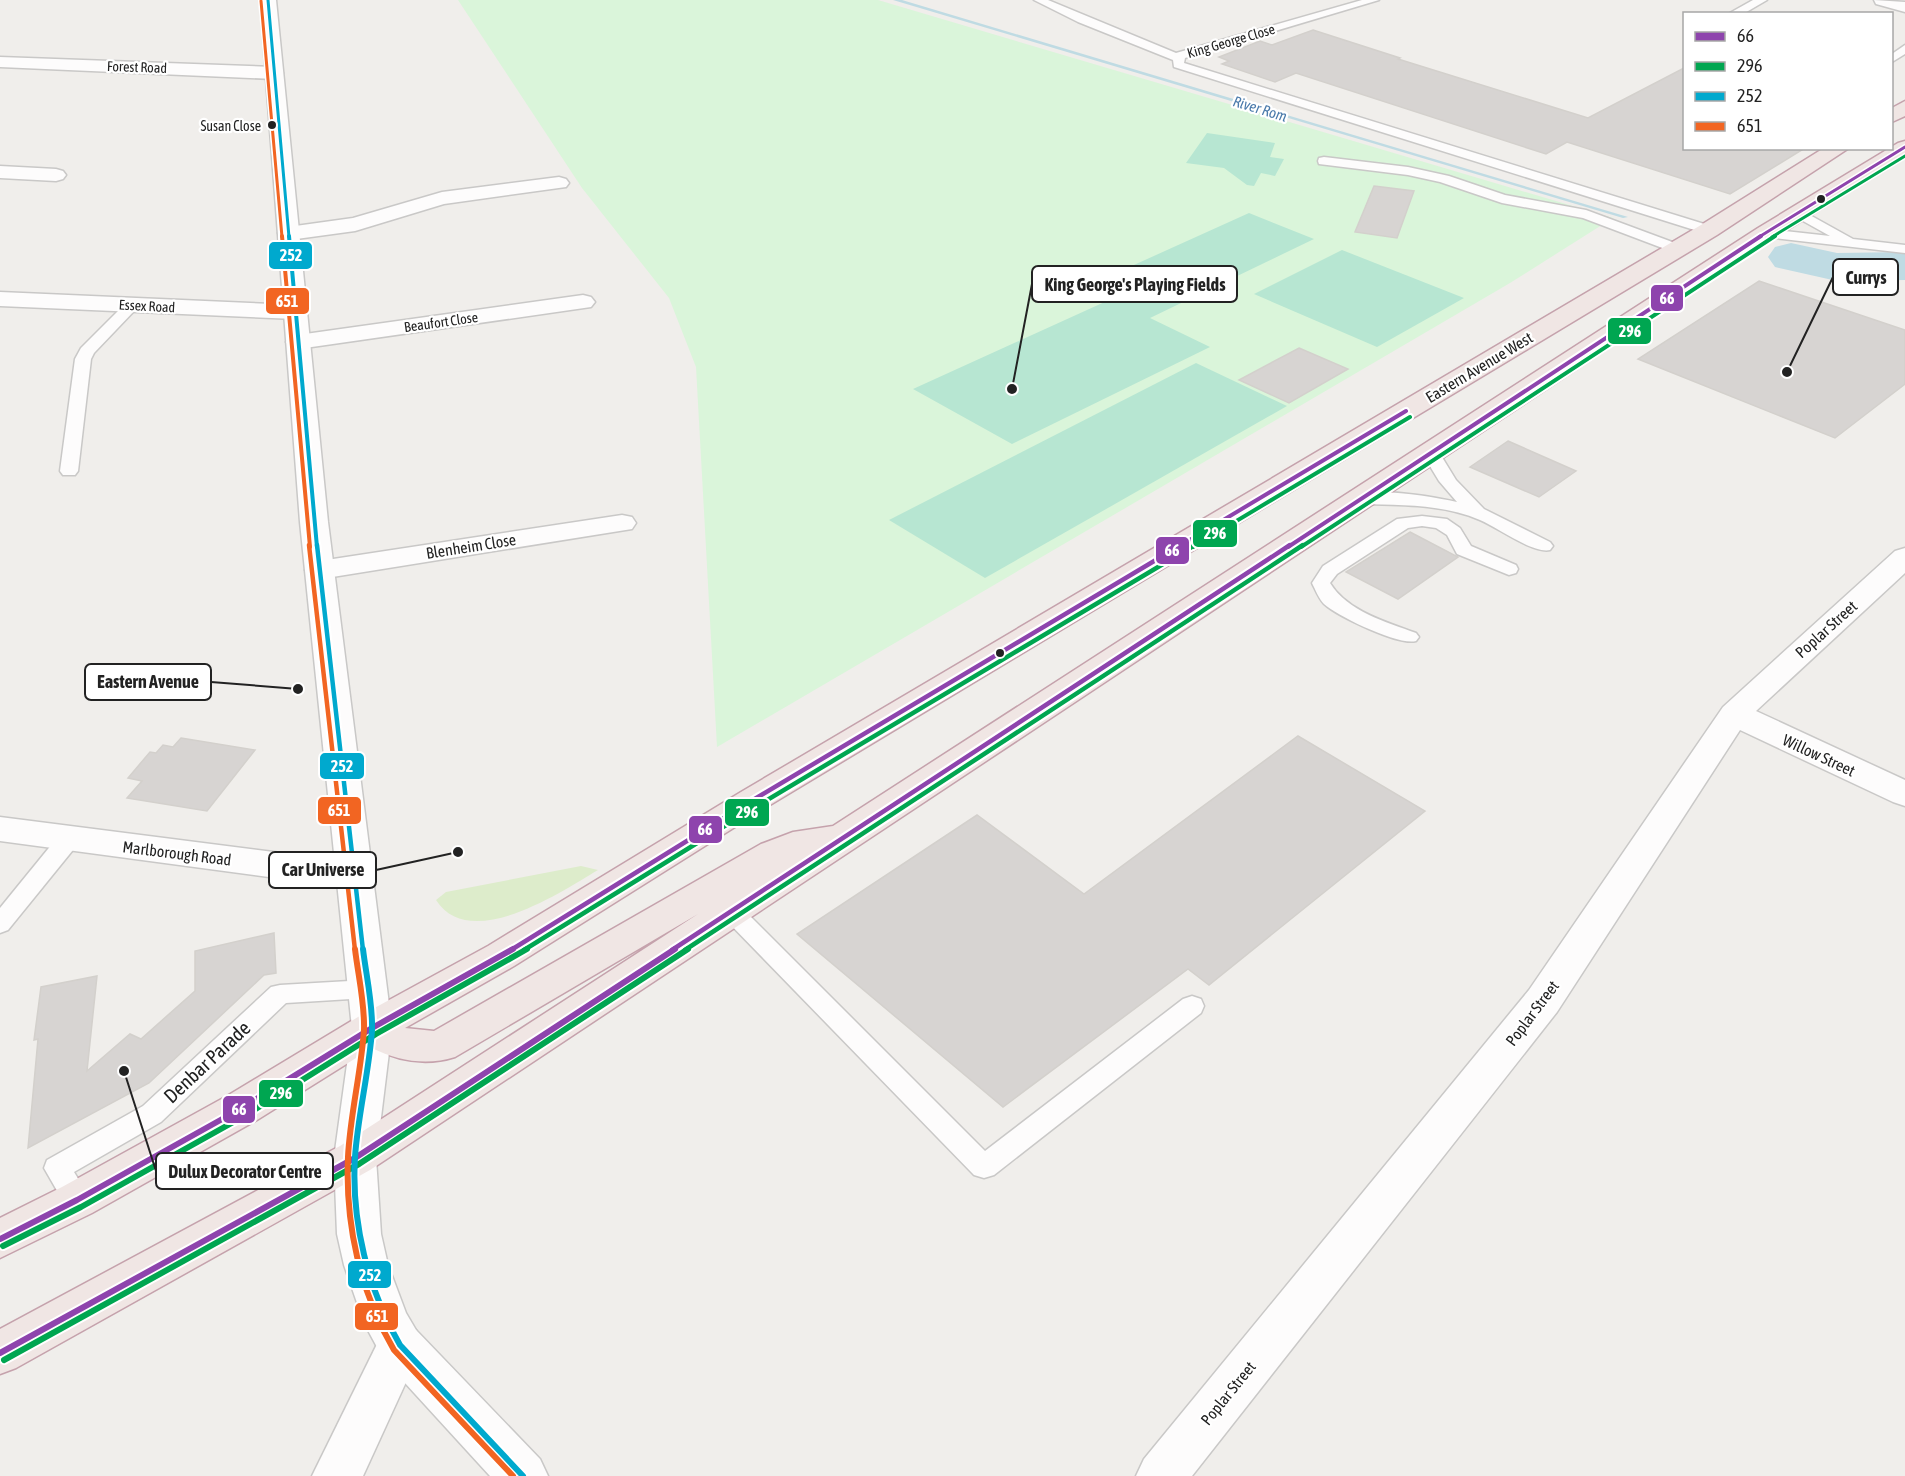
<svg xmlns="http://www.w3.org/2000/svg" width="1905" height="1476" viewBox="0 0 1905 1476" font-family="'Asap Condensed',sans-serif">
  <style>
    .grass { fill: #ddeccb }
    .park { fill: #daf5da }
    .pitch { fill: #b7e6d2 }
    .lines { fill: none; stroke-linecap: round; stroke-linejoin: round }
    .stream { fill: #bfdbe3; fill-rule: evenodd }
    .river { fill: #bfdbe3; fill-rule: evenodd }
    .building { fill: #d7d4d2; stroke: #d3d0cc; stroke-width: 1.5 }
    .service-casing { stroke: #c9c8c7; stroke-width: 3 }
    .minor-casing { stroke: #c9c8c7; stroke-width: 3 }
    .tertiary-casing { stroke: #c9c8c7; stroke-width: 3 }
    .trunk-casing { stroke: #c5a2ac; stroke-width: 3 }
    .service { fill: #fdfcfc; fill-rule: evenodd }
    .minor { fill: #fdfcfc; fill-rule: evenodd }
    .tertiary { fill: #fdfcfc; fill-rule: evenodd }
    .trunk { fill: #f0e6e4; fill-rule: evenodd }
    .bus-1-far3-casing { stroke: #fff; stroke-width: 6 }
    .bus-1-far2-casing { stroke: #fff; stroke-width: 8 }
    .bus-1-far1-casing { stroke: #fff; stroke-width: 9 }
    .bus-1-casing { stroke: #fff; stroke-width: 10 }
    .bus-2-far3-casing { stroke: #fff; stroke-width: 6 }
    .bus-2-far2-casing { stroke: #fff; stroke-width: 8 }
    .bus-2-far1-casing { stroke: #fff; stroke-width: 9 }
    .bus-2-casing { stroke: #fff; stroke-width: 10 }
    .bus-3-far3-casing { stroke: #fff; stroke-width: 6 }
    .bus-3-far2-casing { stroke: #fff; stroke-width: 8 }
    .bus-3-far1-casing { stroke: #fff; stroke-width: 9 }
    .bus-3-casing { stroke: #fff; stroke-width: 10 }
    .bus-4-far3-casing { stroke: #fff; stroke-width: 6 }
    .bus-4-far2-casing { stroke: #fff; stroke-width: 8 }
    .bus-4-far1-casing { stroke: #fff; stroke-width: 9 }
    .bus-4-casing { stroke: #fff; stroke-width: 10 }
    .bus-1-far3 { stroke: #8e44ad; stroke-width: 3 }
    .bus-1-far2 { stroke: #8e44ad; stroke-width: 4 }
    .bus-1-far1 { stroke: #8e44ad; stroke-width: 4.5 }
    .bus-1 { stroke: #8e44ad; stroke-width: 6 }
    .bus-2-far3 { stroke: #00a651; stroke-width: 3 }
    .bus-2-far2 { stroke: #00a651; stroke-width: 4 }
    .bus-2-far1 { stroke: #00a651; stroke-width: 4.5 }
    .bus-2 { stroke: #00a651; stroke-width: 6 }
    .bus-3-far3 { stroke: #00a9ce; stroke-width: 3 }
    .bus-3-far2 { stroke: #00a9ce; stroke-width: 4 }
    .bus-3-far1 { stroke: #00a9ce; stroke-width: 4.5 }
    .bus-3 { stroke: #00a9ce; stroke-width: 6 }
    .bus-4-far3 { stroke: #f26522; stroke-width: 3 }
    .bus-4-far2 { stroke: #f26522; stroke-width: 4 }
    .bus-4-far1 { stroke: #f26522; stroke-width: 4.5 }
    .bus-4 { stroke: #f26522; stroke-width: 6 }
    .bus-dot { fill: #222; stroke: #fff; stroke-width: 2 }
    .labels { text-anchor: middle; stroke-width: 4.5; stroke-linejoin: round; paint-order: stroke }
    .far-street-label { font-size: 14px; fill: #222; stroke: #fff }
    .bus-label { font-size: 14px; fill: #222; stroke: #fff; text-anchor: end }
    .far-water-label { font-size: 15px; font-style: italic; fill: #4a7aab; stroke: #fff }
    .street-label { font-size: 16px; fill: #222; stroke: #fff }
    .near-street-label { font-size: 20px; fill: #222; stroke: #fff }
    .leader { fill: none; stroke: #222; stroke-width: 2 }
    .callout-dot { fill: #222; stroke: #fff; stroke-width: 2 }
    .callout { fill: #fff; stroke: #222; stroke-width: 2 }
    .callout-label { font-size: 18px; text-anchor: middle; font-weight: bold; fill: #222 }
    .line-badge { stroke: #fff; stroke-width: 2 }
    .badge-label { font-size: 16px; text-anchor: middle; font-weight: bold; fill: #fff }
  </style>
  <rect width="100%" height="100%" fill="#f0eeeb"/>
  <path class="grass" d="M581 866 598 870C561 892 470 953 436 900L446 892Z"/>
  <polygon class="park" points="458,0 878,0 1613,218 1510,283 717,747 696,367 669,298 582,188"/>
  <g class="pitch">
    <polygon points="1207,133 1275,143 1270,157 1284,159 1275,176 1261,173 1254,186 1247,185 1224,168 1186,163"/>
    <polygon points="1249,213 1314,239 1150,318 1210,347 1012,444 913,389 1109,300 1083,288"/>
    <polygon points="1342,250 1464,298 1377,347 1254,294"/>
    <polygon points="1196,363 1287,406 985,578 889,520"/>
  </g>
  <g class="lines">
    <polygon class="stream" points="893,0 902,0 1628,217 1623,218"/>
    <polygon class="river" points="1791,243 1837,253 1905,252 1905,280 1837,281 1775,267 1768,257 1775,247"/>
  </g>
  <g class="building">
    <polygon points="1313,30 1400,58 1398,59 1588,118 1684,68 1684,148 1805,148 1730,194 1567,142 1546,154 1296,73 1275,82 1222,64 1229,61 1219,57 1260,41 1272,45"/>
    <polygon points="1374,186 1414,191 1397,238 1355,232"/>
    <polygon points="1759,281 1905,330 1905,384 1835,438 1638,359"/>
    <polygon points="1299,348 1348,369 1289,403 1239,380"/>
    <polygon points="1508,441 1576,471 1539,497 1470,467"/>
    <polygon points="1410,532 1458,557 1398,599 1346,572"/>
    <polygon points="1298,736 1425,811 1209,985 1188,969 1003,1107 797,934 977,815 1084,894"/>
    <polygon points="181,738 255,750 207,811 127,798 142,781 128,778 150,752 156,753 163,745 173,747"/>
    <polygon points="274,933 276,973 264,975 149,1083 28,1148 38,1039 34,1040 41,987 97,976 87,1071 130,1034 141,1039 195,991 195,951"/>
  </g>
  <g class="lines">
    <defs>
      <g id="service">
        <polygon points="1034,0 1048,0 1176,53 1362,0 1379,0 1185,58 1184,63 1714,227 1716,230 1714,233 1704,233 1174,67 1173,60 1078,22"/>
        <polygon points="1753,0 1767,0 1743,14 1728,14"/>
        <polygon points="1905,45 1905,54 1892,62 1892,54"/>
        <polygon points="1324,157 1408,167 1449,176 1505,195 1586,210 1683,246 1685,249 1683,252 1673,252 1583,218 1502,203 1440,182 1408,175 1319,164 1318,161 1319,158"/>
        <polygon points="1799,209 1853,239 1905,245 1905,253 1766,237 1759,233 1766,229 1830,236 1794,216 1792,213"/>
        <polygon points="132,301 137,302 139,305 137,308 94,353 91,359 78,471 75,475 63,475 60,471 75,359 81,348 127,302"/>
        <path d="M1431 448 1437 449 1456 480 1484 509 1550 542 1553 546 1550 550C1533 554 1497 527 1480 520 1443 504 1400 505 1361 504L1355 503 1352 499 1355 495C1382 488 1429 496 1457 502L1439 481 1422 453 1425 449Z"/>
        <path d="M1422 516 1447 519 1460 528 1471 546 1516 565 1518 569 1516 573 1509 575 1457 554 1447 535 1436 528 1422 526 1408 528 1337 574 1330 583C1347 611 1386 622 1416 633L1419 637 1416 641C1399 646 1337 616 1324 604 1319 599 1315 589 1312 583L1323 566 1397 519Z"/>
        <polygon points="69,831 77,833 80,839 77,845 8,930 0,933 0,908 61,833"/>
        <polygon points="732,903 740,906 985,1151 1183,999 1192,996 1201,999 1204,1006 1201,1013 994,1175 984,1178 974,1175 724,918 720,912 724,906"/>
        <polygon points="367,980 376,982 379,989 376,996 367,998 286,1003 161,1122 74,1172 91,1200 87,1208 77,1212 67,1208 44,1168 47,1160 143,1106 271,987 280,985"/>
      </g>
      <g id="minor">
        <polygon points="1874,0 1905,2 1905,12 1876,4"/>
        <polygon points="0,57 274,67 281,69 283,73 281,77 274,79 0,67"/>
        <polygon points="0,166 56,169 63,171 66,175 63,179 56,181 0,178"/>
        <polygon points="559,177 566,179 569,183 566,187 444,204 355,231 289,240 281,238 278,233 281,228 353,218 442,192"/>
        <polygon points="0,292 295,305 303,307 307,312 303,317 295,319 0,306"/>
        <polygon points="583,295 591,297 595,302 591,307 298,349 289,347 286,342 289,337 298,335"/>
        <polygon points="622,515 632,517 636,523 632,529 320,579 310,576 305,570 310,564 320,561"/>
        <polygon points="1905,548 1905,573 1756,711 1905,780 1905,806 1893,802 1740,730 1557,1012 1192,1476 1136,1476 1144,1459 1529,990 1723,707 1895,551"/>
        <polygon points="0,817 313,857 353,849 366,853 371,862 366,871 313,883 0,841"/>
        <polygon points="400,1324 416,1330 423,1345 363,1476 312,1476 384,1330"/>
      </g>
      <polygon id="tertiary" points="260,0 276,0 328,522 392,1028 376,1158 381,1234 388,1265 406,1313 416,1330 540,1459 548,1476 490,1476 384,1360 364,1323 344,1265 337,1234 334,1158 352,1028 300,522"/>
      <g id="trunk">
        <polygon points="1905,101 1905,116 1892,122 1892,108"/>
        <path d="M1905 141V156L1774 238 370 1170 16 1368 0 1374V1329L340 1146 698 914 455 1057C427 1066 398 1061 372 1048L257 1120 92 1213 0 1258V1218L62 1187 227 1096 358 1017 488 946 741 792 1701 225 1824 148H1849L1717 235 765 808 514 966 405 1028 434 1031 761 844 793 832 833 826 1758 228 1898 143Z"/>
      </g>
    </defs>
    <use href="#service" class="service-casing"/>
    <use href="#minor" class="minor-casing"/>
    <use href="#tertiary" class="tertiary-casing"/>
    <use href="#trunk" class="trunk-casing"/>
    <use href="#service" class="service"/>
    <use href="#minor" class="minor"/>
    <use href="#tertiary" class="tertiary"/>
    <use href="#trunk" class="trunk"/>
    <defs>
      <polyline id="bus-1-far3" points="1759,237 1905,147"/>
      <g id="bus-1-far2">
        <polyline points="1178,547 1406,411"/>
        <polyline points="1288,547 1761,236"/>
      </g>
      <g id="bus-1-far1">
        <polyline points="511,950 753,800 1181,545"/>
        <polyline points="672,950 1290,545"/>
      </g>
      <g id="bus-1">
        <polyline points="0,1239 77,1200 242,1108 372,1028 513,949"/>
        <polyline points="0,1353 355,1158 675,949"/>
      </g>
      <polyline id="bus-2-far3" points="1772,237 1905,156"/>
      <g id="bus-2-far2">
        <polyline points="1193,547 1410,417"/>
        <polyline points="1301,547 1775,236"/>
      </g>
      <g id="bus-2-far1">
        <polyline points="524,950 757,806 1195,545"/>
        <polyline points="685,950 1303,545"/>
      </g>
      <g id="bus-2">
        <polyline points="3,1246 81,1207 246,1115 376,1034 527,949"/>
        <polyline points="4,1360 359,1164 688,949"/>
      </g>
      <polyline id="bus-3-far3" points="268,0 289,237"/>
      <polyline id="bus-3-far2" points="289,236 317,547"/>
      <polyline id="bus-3-far1" points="317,545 363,950"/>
      <path id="bus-3" d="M363 949C366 975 373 1004 372 1030 369 1073 358 1114 355 1157 351 1221 368 1290 400 1345L523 1476"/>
      <polyline id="bus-4-far3" points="261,1 282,237"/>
      <polyline id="bus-4-far2" points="282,236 310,547"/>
      <polyline id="bus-4-far1" points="309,545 355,950"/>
      <path id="bus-4" d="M355 949C358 975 365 1004 364 1030 361 1073 350 1115 348 1157 345 1224 360 1292 394 1350L513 1476"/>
    </defs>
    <use href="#bus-1-far3" class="bus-1-far3-casing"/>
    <use href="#bus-1-far2" class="bus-1-far2-casing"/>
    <use href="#bus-1-far1" class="bus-1-far1-casing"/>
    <use href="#bus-1" class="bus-1-casing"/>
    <use href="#bus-2-far3" class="bus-2-far3-casing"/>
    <use href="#bus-2-far2" class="bus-2-far2-casing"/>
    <use href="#bus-2-far1" class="bus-2-far1-casing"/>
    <use href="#bus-2" class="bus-2-casing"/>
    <use href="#bus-3-far3" class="bus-3-far3-casing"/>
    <use href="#bus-3-far2" class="bus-3-far2-casing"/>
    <use href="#bus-3-far1" class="bus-3-far1-casing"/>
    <use href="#bus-3" class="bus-3-casing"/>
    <use href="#bus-4-far3" class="bus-4-far3-casing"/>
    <use href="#bus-4-far2" class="bus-4-far2-casing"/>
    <use href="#bus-4-far1" class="bus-4-far1-casing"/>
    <use href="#bus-4" class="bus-4-casing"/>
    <use href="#bus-1-far3" class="bus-1-far3"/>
    <use href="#bus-1-far2" class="bus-1-far2"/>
    <use href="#bus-1-far1" class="bus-1-far1"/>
    <use href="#bus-1" class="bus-1"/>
    <use href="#bus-2-far3" class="bus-2-far3"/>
    <use href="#bus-2-far2" class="bus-2-far2"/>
    <use href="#bus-2-far1" class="bus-2-far1"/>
    <use href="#bus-2" class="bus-2"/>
    <use href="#bus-3-far3" class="bus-3-far3"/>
    <use href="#bus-3-far2" class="bus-3-far2"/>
    <use href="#bus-3-far1" class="bus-3-far1"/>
    <use href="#bus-3" class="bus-3"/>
    <use href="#bus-4-far3" class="bus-4-far3"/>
    <use href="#bus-4-far2" class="bus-4-far2"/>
    <use href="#bus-4-far1" class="bus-4-far1"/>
    <use href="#bus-4" class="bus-4"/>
  </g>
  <g class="bus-dot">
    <circle cx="272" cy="125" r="5"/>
    <circle cx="1821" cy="199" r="5"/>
    <circle cx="1000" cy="653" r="5"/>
  </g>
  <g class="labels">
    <g class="far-street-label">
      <text transform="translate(1231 41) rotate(-16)" y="5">King George Close</text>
      <text transform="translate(137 67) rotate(2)" y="5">Forest Road</text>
      <text transform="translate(147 306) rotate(3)" y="5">Essex Road</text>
      <text transform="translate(441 322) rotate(-8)" y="5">Beaufort Close</text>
    </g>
    <g class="bus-label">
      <text x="261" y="131">Susan Close</text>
    </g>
    <g class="far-water-label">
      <text transform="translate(1260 109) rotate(17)" y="5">River Rom</text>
    </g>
    <g class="street-label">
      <text transform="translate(1479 367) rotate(-31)" y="6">Eastern Avenue West</text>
      <text transform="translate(471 546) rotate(-9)" y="6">Blenheim Close</text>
      <text transform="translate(1826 629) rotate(-42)" y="6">Poplar Street</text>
      <text transform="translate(1819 755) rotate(25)" y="6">Willow Street</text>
      <text transform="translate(177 853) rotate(7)" y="6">Marlborough Road</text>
      <text transform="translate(1532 1013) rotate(-53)" y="6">Poplar Street</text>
      <text transform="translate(1228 1393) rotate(-51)" y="6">Poplar Street</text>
    </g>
    <g class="near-street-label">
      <text transform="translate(207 1062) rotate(-43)" y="7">Denbar Parade</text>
    </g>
  </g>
  <path class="leader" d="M1787 372L1833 277M1012 389L1032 284M298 689L211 682M458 852L376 870M124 1071L156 1171"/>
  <g class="callout-dot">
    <circle cx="1787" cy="372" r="6"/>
    <circle cx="1012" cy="389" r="6"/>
    <circle cx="298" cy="689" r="6"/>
    <circle cx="458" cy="852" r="6"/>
    <circle cx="124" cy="1071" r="6"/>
  </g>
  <g class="callout">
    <rect x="1833" y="259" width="65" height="36" rx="6"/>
    <rect x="1032" y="266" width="205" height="36" rx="6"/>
    <rect x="85" y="664" width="126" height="36" rx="6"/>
    <rect x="269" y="852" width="107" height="36" rx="6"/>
    <rect x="156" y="1153" width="177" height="36" rx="6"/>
  </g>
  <g class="callout-label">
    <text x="1866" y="284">Currys</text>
    <text x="1135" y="291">King George's Playing Fields</text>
    <text x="148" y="688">Eastern Avenue</text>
    <text x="323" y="876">Car Universe</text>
    <text x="245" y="1178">Dulux Decorator Centre</text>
  </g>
  <g class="line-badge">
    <rect x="268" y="241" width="45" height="29" rx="6" fill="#00a9ce"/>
    <rect x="1650" y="284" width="34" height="28" rx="6" fill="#8e44ad"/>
    <rect x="265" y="287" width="45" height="28" rx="6" fill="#f26522"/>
    <rect x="1607" y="317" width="45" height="28" rx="6" fill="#00a651"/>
    <rect x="1192" y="519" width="46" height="29" rx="6" fill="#00a651"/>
    <rect x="1155" y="536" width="35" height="29" rx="6" fill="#8e44ad"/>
    <rect x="319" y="752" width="46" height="28" rx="6" fill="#00a9ce"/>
    <rect x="317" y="796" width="45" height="29" rx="6" fill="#f26522"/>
    <rect x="724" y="798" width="46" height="29" rx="6" fill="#00a651"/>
    <rect x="688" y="815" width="35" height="29" rx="6" fill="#8e44ad"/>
    <rect x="258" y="1079" width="46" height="29" rx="6" fill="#00a651"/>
    <rect x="222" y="1095" width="34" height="29" rx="6" fill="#8e44ad"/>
    <rect x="347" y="1260" width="45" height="29" rx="6" fill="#00a9ce"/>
    <rect x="354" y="1302" width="45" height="29" rx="6" fill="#f26522"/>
  </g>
  <g class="badge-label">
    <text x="291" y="261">252</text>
    <text x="1667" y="304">66</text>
    <text x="287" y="307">651</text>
    <text x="1630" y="337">296</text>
    <text x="1215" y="539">296</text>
    <text x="1172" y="556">66</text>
    <text x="342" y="772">252</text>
    <text x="339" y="816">651</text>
    <text x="747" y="818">296</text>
    <text x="705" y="835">66</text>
    <text x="281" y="1099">296</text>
    <text x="239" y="1115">66</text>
    <text x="370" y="1281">252</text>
    <text x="377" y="1322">651</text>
  </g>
  <rect x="1683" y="12" width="210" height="138" fill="#ffffff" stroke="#a7a7a7" stroke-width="1.5"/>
  <rect x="1695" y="32" width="30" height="9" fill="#8e44ad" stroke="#a7a7a7" stroke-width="1.5"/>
  <text x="1737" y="42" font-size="18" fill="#222222">66</text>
  <rect x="1695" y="62" width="30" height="9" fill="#00a651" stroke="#a7a7a7" stroke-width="1.5"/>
  <text x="1737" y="72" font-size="18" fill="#222222">296</text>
  <rect x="1695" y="92" width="30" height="9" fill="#00a9ce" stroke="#a7a7a7" stroke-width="1.5"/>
  <text x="1737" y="102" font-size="18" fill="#222222">252</text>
  <rect x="1695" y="122" width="30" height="9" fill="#f26522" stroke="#a7a7a7" stroke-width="1.5"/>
  <text x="1737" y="132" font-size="18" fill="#222222">651</text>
</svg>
